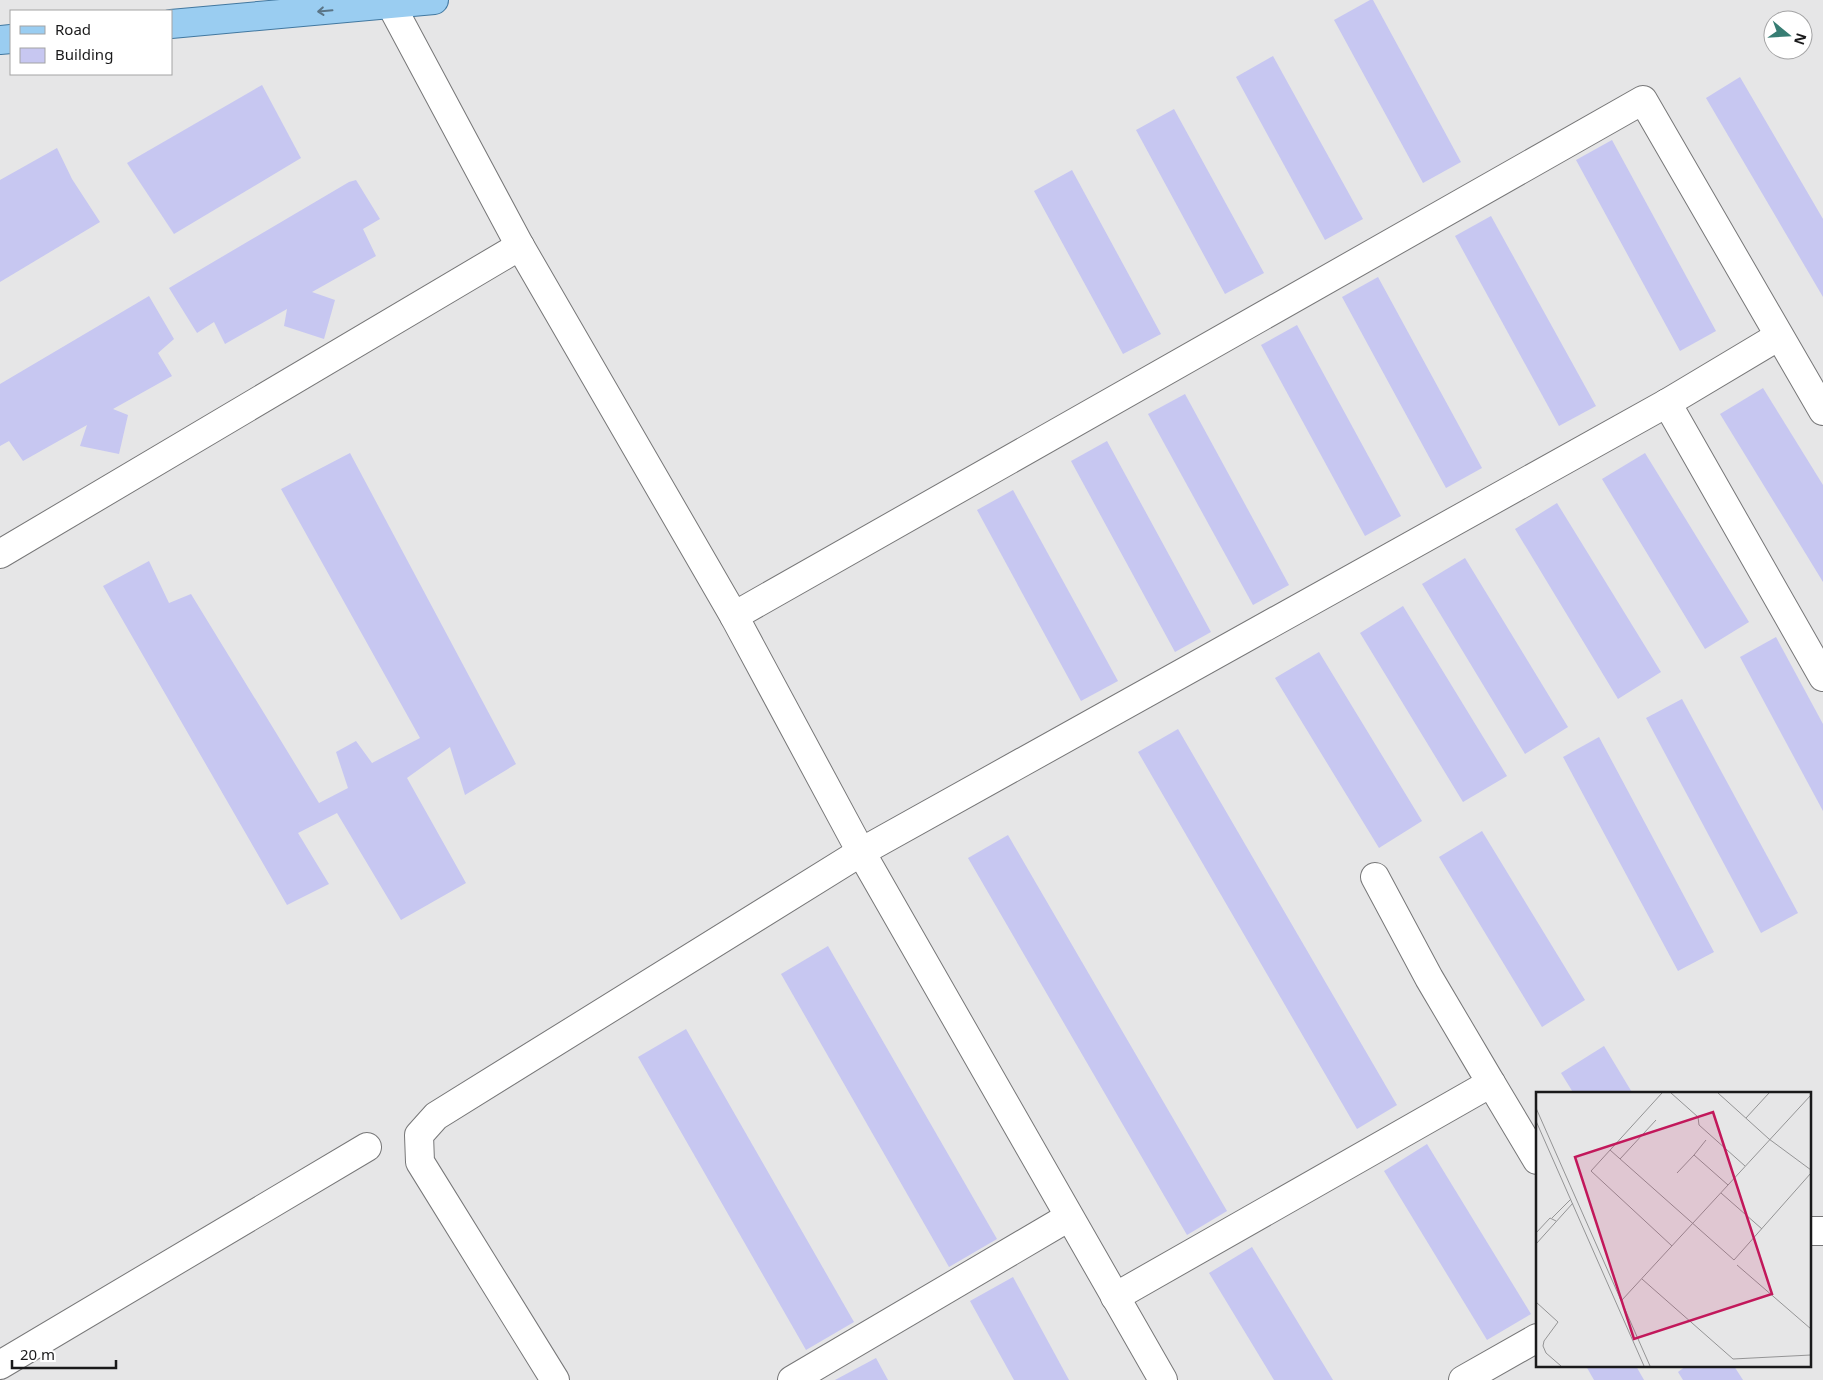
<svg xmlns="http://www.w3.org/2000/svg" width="1823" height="1380" viewBox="0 0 1823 1380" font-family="'Noto Sans',sans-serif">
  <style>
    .building { fill: #c7c7f1 }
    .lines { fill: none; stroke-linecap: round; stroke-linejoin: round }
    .minor-casing { stroke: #777778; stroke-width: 30 }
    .major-casing { stroke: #4278a0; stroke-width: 30 }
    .minor { stroke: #fff; stroke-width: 28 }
    .major { stroke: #9acdf1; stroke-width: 28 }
    .oneway { stroke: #5a7486 }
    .inset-road { fill: none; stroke: #949495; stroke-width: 1 }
    .view { fill: #c2185b; fill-opacity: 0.15; stroke: #c2185b; stroke-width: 2.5 }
    .inset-edge { fill: none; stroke: #1a1a1b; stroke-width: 2.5 }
  </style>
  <rect width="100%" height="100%" fill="#e6e6e7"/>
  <g class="building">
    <polygon points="1370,0 1373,0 1461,162 1423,183 1334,20"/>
    <polygon points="1273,56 1363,219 1325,240 1236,77"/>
    <polygon points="1740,77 1823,219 1823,297 1706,98"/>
    <polygon points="262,85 301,158 174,234 127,163"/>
    <polygon points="1174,109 1264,273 1225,294 1136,130"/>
    <polygon points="1612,140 1716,331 1680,351 1576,160"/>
    <polygon points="57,148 72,179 100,222 0,282 0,180"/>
    <polygon points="1072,170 1161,334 1123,354 1034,191"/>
    <polygon points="356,180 380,219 363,229 376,256 312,292 335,300 324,339 284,326 287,309 225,344 214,322 197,333 169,288 349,182"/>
    <polygon points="1491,216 1596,406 1559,426 1455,236"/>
    <polygon points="1378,277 1482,468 1446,488 1342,297"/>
    <polygon points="149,296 174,339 158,353 172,376 113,409 128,415 119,454 80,446 87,425 23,461 9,441 0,446 0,384"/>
    <polygon points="1297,325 1401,516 1365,536 1261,345"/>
    <polygon points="1763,388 1823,485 1823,582 1720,414"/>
    <polygon points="1185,394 1289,585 1253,605 1148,414"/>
    <polygon points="1107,441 1211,632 1175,652 1071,461"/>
    <polygon points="350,453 516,764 465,795 450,747 407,778 466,883 401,920 337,813 298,833 329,884 287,905 103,586 149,561 169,603 191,594 319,803 348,788 336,752 356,741 372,763 420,738 281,489"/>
    <polygon points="1645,453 1749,622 1705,649 1602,479"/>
    <polygon points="1013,490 1118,681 1081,701 977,510"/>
    <polygon points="1557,503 1661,672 1618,699 1515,529"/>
    <polygon points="1465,558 1568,727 1525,754 1422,584"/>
    <polygon points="1403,606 1507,776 1463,802 1360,633"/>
    <polygon points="1776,637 1823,724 1823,811 1740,657"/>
    <polygon points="1319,652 1422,821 1379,848 1275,678"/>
    <polygon points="1682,699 1798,913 1761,933 1646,718"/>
    <polygon points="1178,729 1397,1105 1357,1129 1138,752"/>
    <polygon points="1599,737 1714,952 1678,971 1563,757"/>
    <polygon points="1482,831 1585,1000 1542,1027 1439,857"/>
    <polygon points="1008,835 1227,1211 1187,1235 968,858"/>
    <polygon points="828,946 997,1239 949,1267 781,974"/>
    <polygon points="686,1029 854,1322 806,1350 638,1057"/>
    <polygon points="1604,1046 1633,1094 1574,1094 1561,1073"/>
    <polygon points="1427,1144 1531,1314 1487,1340 1384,1171"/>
    <polygon points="1252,1247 1333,1380 1274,1380 1209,1273"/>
    <polygon points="1013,1277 1069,1380 1014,1380 970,1301"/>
    <polygon points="876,1358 888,1380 835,1380"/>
    <polygon points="1586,1366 1636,1366 1644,1380 1594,1380"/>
    <polygon points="1686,1366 1734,1366 1743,1380 1683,1380 1678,1372"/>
  </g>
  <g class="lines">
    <defs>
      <g id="minor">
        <polyline points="391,5 520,246 734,616 861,852 1163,1380"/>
        <polyline points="1667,403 1823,677"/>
        <polyline points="0,554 520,246"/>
        <polyline points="734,616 1643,100 1823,411"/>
        <polyline points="1491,1083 1537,1160"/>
        <polyline points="1809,1231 1823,1231"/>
        <polyline points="1115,1297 1491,1083 1429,978 1375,877"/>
        <polyline points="0,1365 367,1147"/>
        <polyline points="555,1380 420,1162 419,1135 436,1116 861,852 1667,403 1779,336"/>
        <polyline points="792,1380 1069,1217"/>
        <polyline points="1463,1380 1537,1338"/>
      </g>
      <g id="major">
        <polyline points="171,24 434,0"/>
        <polyline points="0,40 11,39"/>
      </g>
    </defs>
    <use href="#minor" class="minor-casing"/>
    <use href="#major" class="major-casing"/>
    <use href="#minor" class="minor"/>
    <use href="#major" class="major"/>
  </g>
  <defs><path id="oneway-shaft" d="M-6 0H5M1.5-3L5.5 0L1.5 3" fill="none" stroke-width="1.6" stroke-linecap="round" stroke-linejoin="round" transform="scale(1.25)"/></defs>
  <use class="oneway" href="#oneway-shaft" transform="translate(325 11) rotate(175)"/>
  <g transform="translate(1536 1092)">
    <rect width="275" height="275" fill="#e6e6e7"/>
    <path class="inset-road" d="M126 1 55 79 136 154M135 1 162 25 163 33 209 74M182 1 233 47 275 78M0 16 114 274M210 26 233 1M0 29 108 274M74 58 198 168 275 81M158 63 170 48M84 67 120 28M141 81 158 63 192 93M185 101 226 137M16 126 35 107M0 141 14 126 20 129M0 152 37 111M201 173 275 237M106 187 197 267 275 263M86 208 275 3M0 210 22 230 8 249 7 254 10 261 25 274"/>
    <path class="view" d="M177 20 236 202 98 247 39 65Z"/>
    <rect width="275" height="275" class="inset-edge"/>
  </g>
  <rect x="10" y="10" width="162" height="65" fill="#ffffff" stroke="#a3a3a4"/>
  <rect x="20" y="26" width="25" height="8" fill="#9acdf1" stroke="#a3a3a4"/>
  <text x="55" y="35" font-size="15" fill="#1a1a1b">Road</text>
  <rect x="20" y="48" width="25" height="15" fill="#c7c7f1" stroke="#a3a3a4"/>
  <text x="55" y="60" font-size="15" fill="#1a1a1b">Building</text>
  <g transform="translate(1788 35) rotate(108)"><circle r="24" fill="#ffffff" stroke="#a3a3a4"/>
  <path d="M0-4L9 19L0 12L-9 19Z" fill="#377d73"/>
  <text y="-8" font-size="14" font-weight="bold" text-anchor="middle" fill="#1a1a1b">N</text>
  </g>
  <path d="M12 1360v8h104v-8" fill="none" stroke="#1a1a1b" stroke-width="2.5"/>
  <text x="20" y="1360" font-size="15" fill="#1a1a1b" stroke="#ffffff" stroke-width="4" paint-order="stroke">20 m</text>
</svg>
